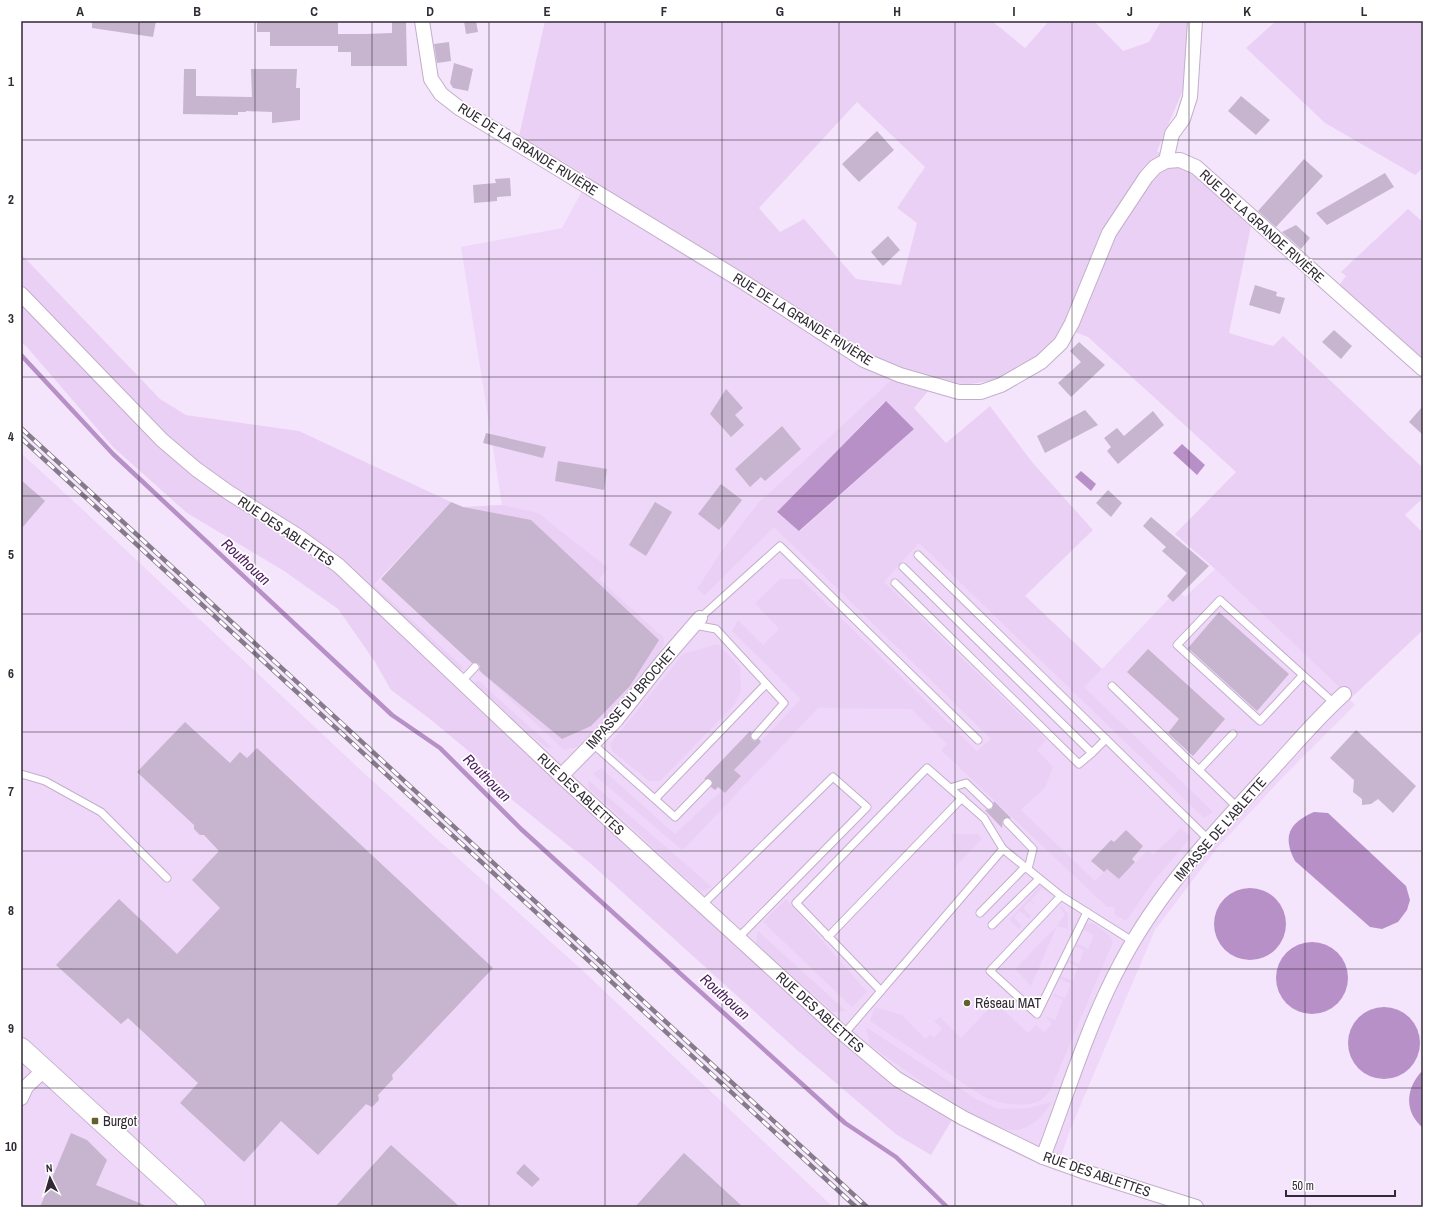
<svg xmlns="http://www.w3.org/2000/svg" width="1444" height="1228" viewBox="0 0 1444 1228" font-family="'Archivo Narrow',sans-serif">
  <style>
    .built { fill: #efd7f9 }
    .green { fill: #ebd0f6; fill-rule: evenodd }
    .water { fill: #b790c7 }
    .lines { fill: none; stroke-linecap: round; stroke-linejoin: round }
    .stream { stroke: #b790c7; stroke-width: 4.5 }
    .building { fill: #c7b4cf }
    .lane-casing { stroke: #c2afca; stroke-width: 9 }
    .street-casing { stroke: #c2afca; stroke-width: 16 }
    .secondary-casing { stroke: #c2afca; stroke-width: 22 }
    .lane { stroke: #fff; stroke-width: 7 }
    .street { stroke: #fff; stroke-width: 14 }
    .secondary { stroke: #fff; stroke-width: 20 }
    .rail-casing { stroke: #867b8b; stroke-width: 4.5 }
    .rail { stroke: #fff; stroke-width: 3; stroke-dasharray: 9; stroke-linecap: butt }
    .grid { fill: none; stroke: #312a35; stroke-width: 1; stroke-opacity: 0.55 }
    .poi-dot { fill: #62602c; stroke: #fff; stroke-width: 1.5 }
    .labels { text-anchor: middle; stroke-width: 3.5; stroke-linejoin: round; paint-order: stroke }
    .street-label { font-size: 14px; fill: #312a35; stroke: #fff }
    .poi-label { font-size: 14px; fill: #312a35; stroke: #fff; text-anchor: start }
    .water-label { font-size: 15px; font-style: italic; fill: #49185a; stroke: #fff }
    .neatline { fill: none; stroke: #312a35; stroke-width: 1.5 }
    .grid-label { font-size: 13px; text-anchor: middle; font-weight: bold; fill: #312a35 }
  </style>
  <rect width="100%" height="100%" fill="#f5e5fc"/>
  <g class="built">
    <polygon points="582,191 744,294 833,348 892,379 759,502 812,549 898,485 973,546 1102,669 1177,590 1185,597 1215,569 1340,688 1355,705 1285,775 1218,847 1155,930 1070,1130 1056,1171 982,1138 875,1069 745,955 439,671 361,596 381,579 451,502 463,507 502,505 461,247 562,228"/>
    <polygon points="21,453 81,508 365,774 582,970 833,1207 21,1207"/>
  </g>
  <g class="green">
    <path d="M545 21H992L1025 48 1049 21H1094L1123 51 1149 42 1161 21H1199L1187 81 1157 151 1190 172 1251 226 1229 333 1273 346 1283 336 1423 468V498L1405 515 1423 533V630L1350 699 1340 688 1215 569 1175 534 1236 472 1088 337 1064 328 1040 354 994 380 966 385 939 378 914 408 946 443 990 406 1032 462 1093 530 1025 596 1102 669 1084 687 1213 812 1204 818 919 543 884 582 1046 740 1037 750 1053 767 1045 788 1021 810 1095 881 1107 869 1119 879 1148 850 1153 855 1181 828 1191 837 1153 882 1126 921 1115 915 1114 907H1107L941 750 947 744 911 709 818 708 684 849H681L593 774 601 768 675 834 722 790 725 793 741 777 734 770 801 699 732 631 738 620 763 645 779 629 755 603 780 579H801L977 751 991 739 774 527 705 595 697 589 723 549 759 502 892 379C785 322 684 256 582 191L589 177 519 136ZM857 102 925 167 897 208 917 223 901 285 856 279 804 219 780 232 759 208ZM884 402 914 429 800 531 777 513Z"/>
    <polygon points="1276,21 1423,21 1423,168 1415,175 1325,123 1246,48"/>
    <polygon points="1408,209 1423,222 1423,360 1338,287 1346,276 1341,272"/>
    <polygon points="21,254 160,399 186,415 299,431 451,502 374,585 464,668 461,670 398,612 361,596 439,671 745,955 875,1069 952,1120 931,1155 897,1135 797,1050 590,863 494,785 478,759 430,719 391,690 375,662 338,609 284,571 187,513 113,447 26,346 21,343"/>
    <polygon points="502,505 538,513 608,568 599,579 664,638 664,644 644,679 585,745 564,750 482,673 544,724 562,724 463,507"/>
    <polygon points="718,644 740,667 741,691 734,705 660,781 649,781 612,751 610,744 683,654"/>
    <polygon points="478,680 552,747 547,748 514,721 474,684"/>
    <polygon points="588,780 712,887 701,892 589,788"/>
    <polygon points="952,834 978,834 982,839 956,866"/>
    <polygon points="1041,885 1051,895 1042,888 1031,900 1038,908 1030,901 1023,908 1031,916 1029,919 1020,911 1014,918 1022,926 1019,929 1009,920"/>
    <polygon points="786,899 867,992 852,1007 763,922"/>
    <polygon points="1061,906 1068,914 1068,929 1057,926 1031,986 1015,969 1057,926 1065,914 1060,908"/>
    <path d="M1093 923 1109 935 1113 942 1050 1091C1047 1094 1044 1098 1041 1100 1024 1109 1001 1104 984 1097L870 1021 875 1007 902 1015 925 1039 930 1035 934 1038 942 1029 934 1021 940 1017 961 1038 995 1002 1028 1033 1036 1025 1044 1032 1052 1024 1045 1016 1055 1020 1063 1000 1053 996 1054 994 1065 998 1071 984 1060 979 1061 976 1073 981 1078 967 1067 962 1068 959 1079 964 1084 950 1074 946 1076 943 1088 949 1094 935 1082 929 1086 924Z"/>
    <polygon points="758,931 846,1011 833,1012 756,943"/>
    <path d="M866 1027 976 1099 999 1109 1028 1108 1052 1102C1043 1116 1033 1128 1015 1130 989 1133 894 1062 870 1045Z"/>
  </g>
  <g class="water">
    <polygon points="886,401 914,429 799,531 777,512"/>
    <polygon points="1182,444 1205,465 1197,475 1173,453"/>
    <polygon points="1081,471 1096,484 1091,491 1075,477"/>
    <path d="M1314 812 1328 813 1406 886 1410 900 1407 910 1398 922 1382 929 1370 927 1295 861C1282 836 1289 823 1314 812Z"/>
    <circle cx="1250" cy="924" r="36"/>
    <circle cx="1312" cy="978" r="36"/>
    <circle cx="1384" cy="1043" r="36"/>
    <path d="M1423 1070V1128C1403 1111 1406 1087 1423 1070Z"/>
  </g>
  <g class="lines">
    <polyline class="stream" points="21,355 113,454 392,715 440,748 521,829 845,1123 896,1157 947,1207"/>
  </g>
  <g class="building">
    <polygon points="92,21 156,21 153,37 92,28"/>
    <polygon points="257,21 338,21 338,34 365,34 392,33 392,21 406,21 407,66 351,66 351,52 338,52 338,46 270,46 270,32 257,32"/>
    <polygon points="464,21 476,21 478,32 466,34"/>
    <polygon points="449,42 451,61 437,63 434,44"/>
    <polygon points="454,63 473,69 468,91 453,88 450,83"/>
    <polygon points="184,69 196,69 196,96 252,97 251,69 297,69 296,88 300,88 300,120 272,123 272,112 246,111 246,112 238,112 238,115 183,114"/>
    <polygon points="1241,96 1270,120 1256,135 1228,111"/>
    <polygon points="877,131 894,150 859,182 842,164"/>
    <polygon points="1304,159 1323,176 1276,227 1258,211"/>
    <polygon points="1385,173 1394,187 1327,225 1316,213"/>
    <polygon points="510,178 511,196 497,197 497,201 474,203 473,185 496,183 495,179"/>
    <polygon points="1296,225 1310,238 1301,249 1282,232"/>
    <polygon points="888,236 900,250 883,266 871,252"/>
    <polygon points="1255,285 1277,292 1276,296 1285,298 1280,314 1249,305"/>
    <polygon points="1334,330 1352,346 1341,359 1322,342"/>
    <polygon points="1079,342 1105,365 1071,397 1058,383 1081,362 1070,351"/>
    <polygon points="726,389 743,408 735,415 744,425 731,437 710,414"/>
    <polygon points="1423,406 1423,435 1409,422"/>
    <polygon points="1085,410 1098,425 1045,453 1037,436"/>
    <polygon points="1153,411 1164,425 1118,464 1107,451 1111,447 1104,438 1117,428 1124,436"/>
    <polygon points="782,426 801,449 765,481 761,477 750,487 735,469"/>
    <polygon points="486,433 546,447 543,458 483,443"/>
    <polygon points="558,461 607,469 604,490 555,481"/>
    <polygon points="21,480 45,501 21,529"/>
    <polygon points="721,484 742,500 719,530 698,514"/>
    <polygon points="1108,490 1122,503 1111,517 1096,503"/>
    <polygon points="451,502 463,507 531,520 659,640 630,686 591,726 562,739 482,673 479,670 480,666 478,663 472,663 381,579"/>
    <polygon points="655,502 672,512 646,556 629,545"/>
    <polygon points="1151,517 1209,566 1173,602 1167,596 1187,573 1162,551 1166,547 1143,526"/>
    <polygon points="1219,612 1289,674 1257,711 1188,648"/>
    <polygon points="1148,649 1225,719 1193,756 1168,733 1179,719 1127,672"/>
    <polygon points="185,722 230,763 240,752 247,758 257,748 493,968 392,1075 393,1079 378,1095 379,1100 372,1107 366,1104 318,1155 281,1121 244,1162 180,1103 198,1083 128,1018 121,1024 56,965 119,899 177,954 220,908 192,880 219,851 204,835 200,835 194,829 194,825 137,772"/>
    <polygon points="1356,730 1416,786 1393,813 1378,799 1371,804 1362,805 1362,799 1353,792 1354,780 1330,758"/>
    <polygon points="750,731 751,732 751,739 754,741 759,739 761,742 734,770 741,776 725,793 718,787 715,790 711,787 712,780 704,779"/>
    <polygon points="994,801 1011,818 1003,819 1002,828 985,810 992,809"/>
    <polygon points="1126,830 1143,846 1132,859 1135,862 1119,879 1107,869 1104,872 1091,861 1111,840 1114,842"/>
    <polygon points="71,1133 87,1140 107,1160 96,1185 149,1207 40,1207"/>
    <polygon points="391,1145 460,1207 335,1207"/>
    <polygon points="684,1153 743,1207 635,1207"/>
    <polygon points="524,1164 540,1179 532,1187 516,1173"/>
  </g>
  <g class="lines">
    <defs>
      <g id="lane">
        <polyline points="918,555 1208,839"/>
        <polyline points="903,567 1092,753 1106,739"/>
        <polyline points="895,583 1079,764 1092,753"/>
        <polyline points="700,618 780,546 978,740"/>
        <polyline points="694,625 716,629 784,703 755,736"/>
        <polyline points="1303,675 1260,721 1177,645 1220,600 1334,703"/>
        <polyline points="461,682 475,667"/>
        <polyline points="1112,686 1237,807"/>
        <polyline points="593,744 675,817 708,783"/>
        <polyline points="1199,770 1233,734"/>
        <polyline points="21,774 45,781 101,812 167,878"/>
        <polyline points="950,788 966,783 989,805"/>
        <polyline points="655,799 766,684"/>
        <polyline points="1007,822 1033,849 1028,869"/>
        <polyline points="702,905 833,777 867,807 738,938"/>
        <polyline points="1087,912 1037,1014 990,971 1061,896 1134,942"/>
        <polyline points="980,913 1025,867"/>
        <polyline points="992,925 1039,879"/>
        <polyline points="828,937 962,798"/>
        <polyline points="881,991 796,903 927,768 984,818 1003,849"/>
        <polyline points="844,1034 1003,849 1061,896"/>
      </g>
      <g id="street">
        <polyline points="422,21 431,79 441,94 459,108 742,281 864,360 900,375 959,392 981,392 1001,385 1041,362 1061,343 1072,323 1109,233 1146,177 1155,167 1166,161 1180,160 1196,167 1423,369"/>
        <polyline points="1166,161 1172,134 1183,119 1190,97 1195,21"/>
        <polyline points="21,294 162,440 196,469 228,492 298,536 339,566 561,776 840,1031 897,1079 963,1118 1043,1157 1082,1171 1196,1207"/>
        <polyline points="561,776 616,720 662,662 700,618"/>
        <polyline points="21,1098 26,1087 44,1070"/>
        <path d="M1043 1157C1068 1092 1088 1024 1121 963 1159 891 1214 832 1269 773 1294 746 1317 718 1344 694"/>
      </g>
      <polyline id="secondary" points="21,1048 195,1207"/>
    </defs>
    <use href="#lane" class="lane-casing"/>
    <use href="#street" class="street-casing"/>
    <use href="#secondary" class="secondary-casing"/>
    <use href="#lane" class="lane"/>
    <use href="#street" class="street"/>
    <use href="#secondary" class="secondary"/>
    <defs>
      <g id="rail">
        <polyline points="21,428 867,1207"/>
        <polyline points="21,438 856,1207"/>
      </g>
    </defs>
    <use href="#rail" class="rail-casing"/>
    <use href="#rail" class="rail"/>
  </g>
  <path class="grid" d="M139 21V1207M255 21V1207M372 21V1207M489 21V1207M605 21V1207M722 21V1207M839 21V1207M955 21V1207M1072 21V1207M1189 21V1207M1305 21V1207M21 140H1423M21 259H1423M21 377H1423M21 496H1423M21 614H1423M21 732H1423M21 851H1423M21 969H1423M21 1088H1423"/>
  <g class="poi-dot">
    <circle cx="967" cy="1003" r="4"/>
    <rect x="91" y="1117" width="8" height="8" rx="2"/>
  </g>
  <g class="labels">
    <g class="street-label">
      <text transform="translate(528 149) rotate(32)" y="5">RUE DE LA GRANDE RIVIÈRE</text>
      <text transform="translate(1262 226) rotate(42)" y="5">RUE DE LA GRANDE RIVIÈRE</text>
      <text transform="translate(803 319) rotate(32)" y="5">RUE DE LA GRANDE RIVIÈRE</text>
      <text transform="translate(286 531) rotate(34)" y="5">RUE DES ABLETTES</text>
      <text transform="translate(631 698) rotate(-49)" y="5">IMPASSE DU BROCHET</text>
      <text transform="translate(581 794) rotate(43)" y="5">RUE DES ABLETTES</text>
      <text transform="translate(1220 829) rotate(-49)" y="5">IMPASSE DE L'ABLETTE</text>
      <text transform="translate(820 1012) rotate(42)" y="5">RUE DES ABLETTES</text>
      <text transform="translate(1097 1174) rotate(19)" y="5">RUE DES ABLETTES</text>
    </g>
    <g class="poi-label">
      <text x="975" y="1008">Réseau MAT</text>
      <text x="103" y="1126">Burgot</text>
    </g>
    <g class="water-label">
      <text transform="translate(246 562) rotate(43)" y="5">Routhouan</text>
      <text transform="translate(487 778) rotate(45)" y="5">Routhouan</text>
      <text transform="translate(725 997) rotate(42)" y="5">Routhouan</text>
    </g>
  </g>
  <rect width="1444" height="1228" fill="none" stroke="#ffffff" stroke-width="44"/>
  <g transform="translate(50 1178) rotate(355)" stroke="#ffffff" stroke-width="3" paint-order="stroke">
  <path d="M0-3L7 15L0 10L-7 15Z" fill="#312a35"/>
  <text y="-6" font-size="11" font-weight="bold" text-anchor="middle" fill="#312a35">N</text>
  </g>
  <path d="M1286 1190v6h109v-6" fill="none" stroke="#312a35" stroke-width="2"/>
  <text x="1292" y="1190" font-size="12" fill="#312a35" stroke="#ffffff" stroke-width="3" paint-order="stroke">50 m</text>
  <rect x="22" y="22" width="1400" height="1184" class="neatline"/>
  <g class="grid-label">
    <text x="80" y="16">A</text>
    <text x="197" y="16">B</text>
    <text x="314" y="16">C</text>
    <text x="430" y="16">D</text>
    <text x="547" y="16">E</text>
    <text x="664" y="16">F</text>
    <text x="780" y="16">G</text>
    <text x="897" y="16">H</text>
    <text x="1014" y="16">I</text>
    <text x="1130" y="16">J</text>
    <text x="1247" y="16">K</text>
    <text x="1364" y="16">L</text>
    <text x="11" y="86">1</text>
    <text x="11" y="204">2</text>
    <text x="11" y="323">3</text>
    <text x="11" y="441">4</text>
    <text x="11" y="559">5</text>
    <text x="11" y="678">6</text>
    <text x="11" y="796">7</text>
    <text x="11" y="915">8</text>
    <text x="11" y="1033">9</text>
    <text x="11" y="1151">10</text>
  </g>
</svg>
